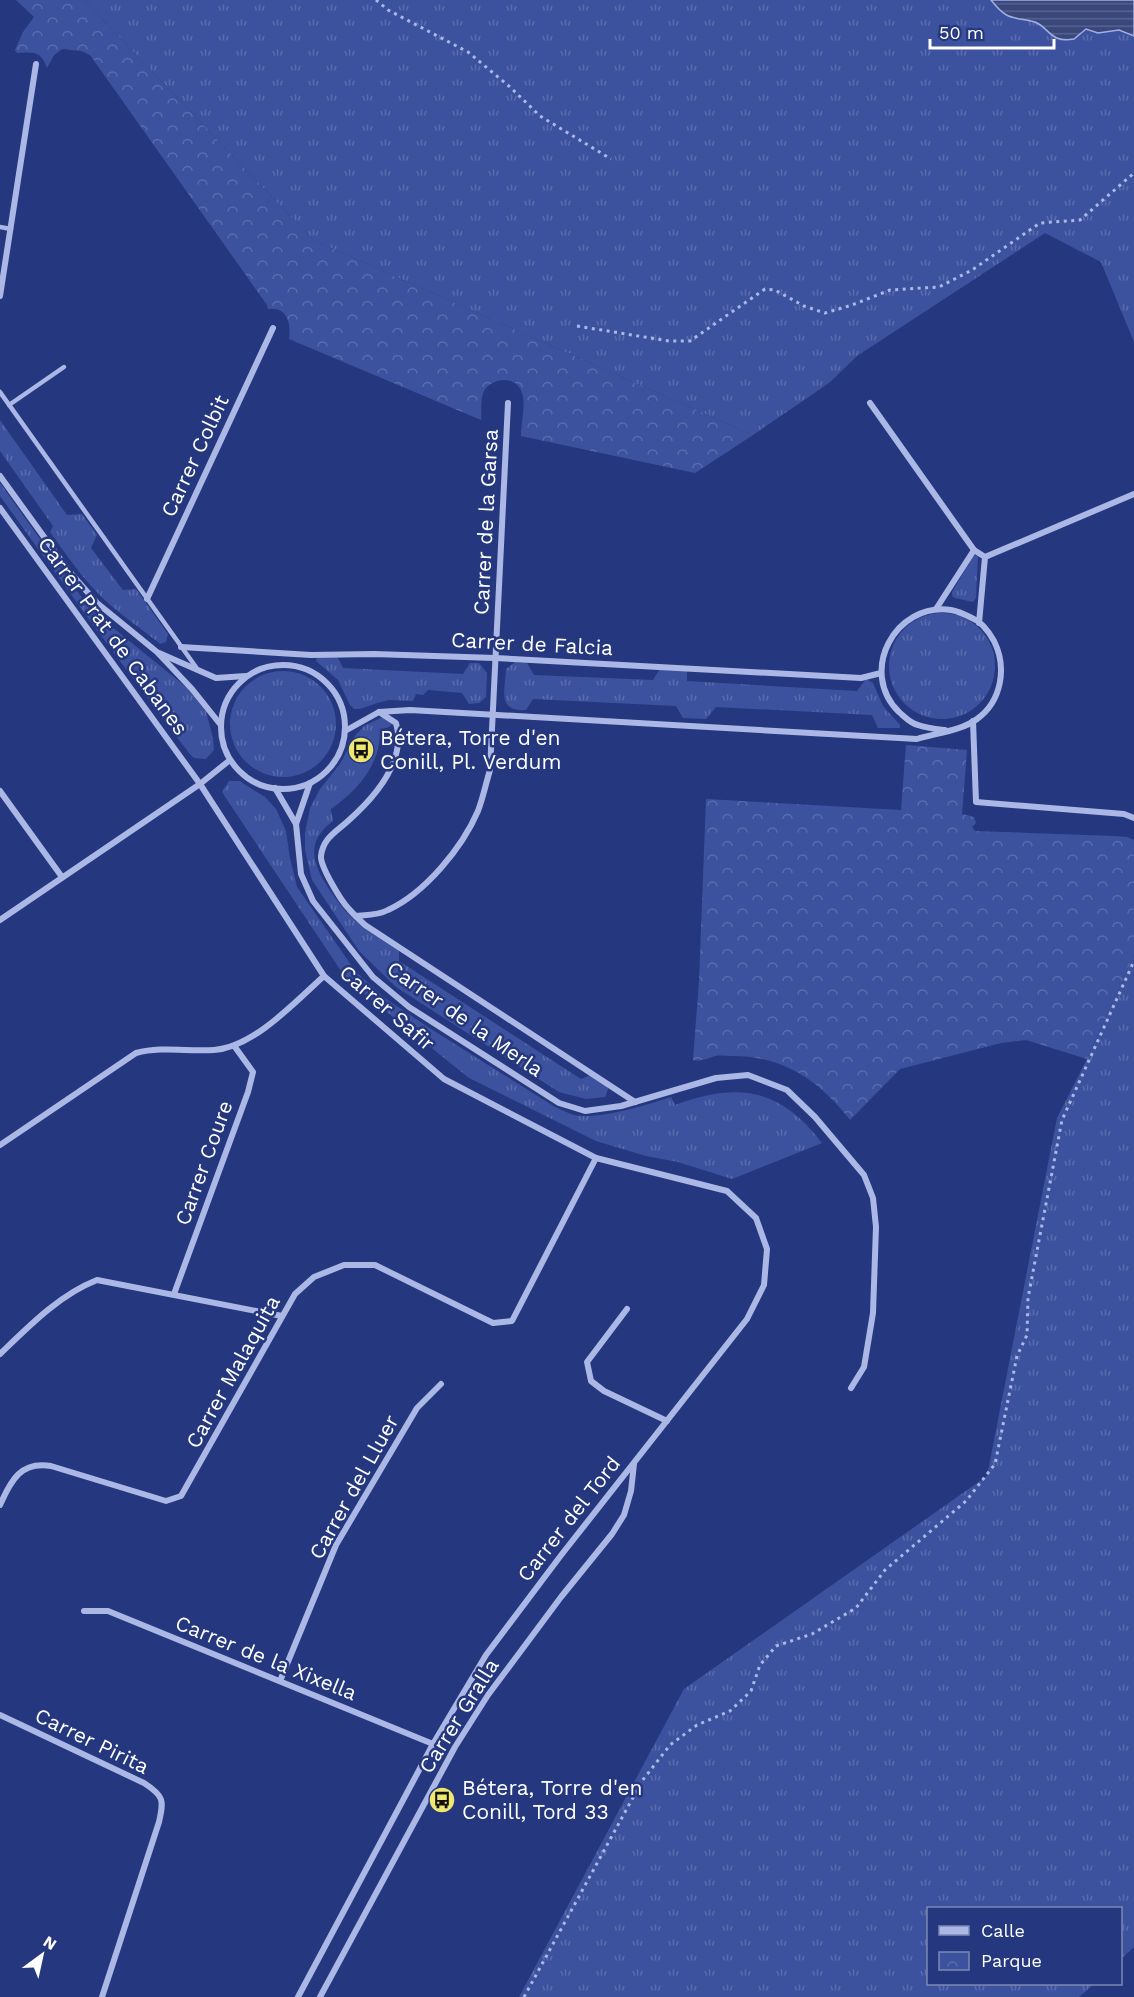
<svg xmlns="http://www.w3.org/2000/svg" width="1134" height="1997" viewBox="0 0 1134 1997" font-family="'Work Sans',sans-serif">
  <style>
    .grass { fill: url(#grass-tufts) }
    .park { fill: url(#park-crowns) }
    .water { fill: url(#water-rules); stroke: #a0b0e6; stroke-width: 1.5 }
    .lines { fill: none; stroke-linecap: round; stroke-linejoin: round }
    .path { stroke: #abb8e6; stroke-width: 3; stroke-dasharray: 3 4.5; stroke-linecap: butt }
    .service { stroke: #abb8e6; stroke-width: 4.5 }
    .minor { stroke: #abb8e6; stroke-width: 6 }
    .labels { text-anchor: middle; stroke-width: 5; stroke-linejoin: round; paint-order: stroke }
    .street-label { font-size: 21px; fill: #fff; stroke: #25387f }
    .poi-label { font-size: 21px; fill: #fff; stroke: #25387f; text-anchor: start }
  </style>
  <defs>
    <pattern id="grass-tufts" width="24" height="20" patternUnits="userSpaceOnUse" patternTransform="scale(1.5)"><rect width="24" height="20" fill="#3d529e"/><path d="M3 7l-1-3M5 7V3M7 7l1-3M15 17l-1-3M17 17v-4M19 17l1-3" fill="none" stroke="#5a6cad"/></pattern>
    <pattern id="park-crowns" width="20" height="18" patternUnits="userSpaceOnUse" patternTransform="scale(1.5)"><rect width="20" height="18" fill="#3d529e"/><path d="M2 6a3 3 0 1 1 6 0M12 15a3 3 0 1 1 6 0" fill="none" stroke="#5a6cad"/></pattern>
    <pattern id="water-rules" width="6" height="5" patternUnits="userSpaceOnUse" patternTransform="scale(1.5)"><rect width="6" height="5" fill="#39477b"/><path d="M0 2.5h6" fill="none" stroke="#57638f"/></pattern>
  </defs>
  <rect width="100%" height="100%" fill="#25387f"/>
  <g class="grass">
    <polygon points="84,0 1134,0 1134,342 1101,262 1045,233 857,356 829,383 753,435 313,240"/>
    <path d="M0 420 67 515 82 514 97 535 91 548 123 590 136 589 168 634 166 642 160 644 158 642C136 625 112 609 93 588 77 571 64 551 50 532L53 526 0 451Z"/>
    <polygon points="0,483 90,609 191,691 206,712 213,738 214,750 206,759 194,758 189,753 93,625 0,496"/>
    <polygon points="974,555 978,556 976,598 973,602 955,598 952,596 952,592"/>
    <circle cx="942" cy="666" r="53"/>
    <polygon points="337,656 343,668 463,674 470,663 479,663 487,673 486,697 479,703 469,704 462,693 428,690 423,695 416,694 413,701 389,700 377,703 360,709 354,709 350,705 338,680 316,661 317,657"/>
    <path d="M515 662 527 663 534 675 653 680 660 669 687 670V681L857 691 866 679 873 683 883 706 900 725V728H878L872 715 716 707 706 719 683 718 676 706 533 699 526 710C497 712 505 690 506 669Z"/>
    <circle cx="283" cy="724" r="53"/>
    <path d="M383 717 392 724 389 727 380 730C381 764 357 791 331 809L333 821C305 842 312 863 329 889 336 899 343 910 353 918 366 930 384 939 399 949V961L581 1079 593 1074 609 1087 605 1097 586 1099 559 1092 396 987 359 951 312 880 305 850V833L310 808 320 789 340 764 355 736 364 726Z"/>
    <path d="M229 781H240L244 784 265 797 276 809 286 831 290 858 297 887 356 972 386 999 431 1029 555 1107C564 1111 573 1116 582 1116 607 1117 647 1105 671 1097L675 1105C739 1082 780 1088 822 1143L732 1179 678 1162 646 1156 596 1141 469 1078 347 980 222 792Z"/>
    <polygon points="1134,955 1134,1947 1121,1959 1120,1908 928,1908 928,1984 1094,1984 1079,1997 519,1997 684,1689 987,1476 1057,1118 1087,1059"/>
  </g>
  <g class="park">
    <path d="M16 0H84L313 240 753 435 695 473 521 436C521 423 526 405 522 393 517 375 492 377 484 391 480 399 482 411 481 420L289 339C291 324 288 306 268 309L267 305 90 55 81 51 62 49 54 55 47 68C41 51 34 52 17 53L15 50 23 32 34 17Z"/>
    <path d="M906 745 967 750 962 814 974 817 976 823 972 827 975 831 1113 836 1127 837 1134 840V955L1087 1059 1026 1040 1001 1043 900 1069 850 1120C820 1081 784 1056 733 1056 727 1056 721 1055 715 1056 707 1058 701 1062 693 1060L699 981 706 799 901 810Z"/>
  </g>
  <path class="water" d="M991 0H1134V36L1119 30 1098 33 1086 29 1074 39C1048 44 1049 24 1031 21 1010 17 1006 19 991 0Z"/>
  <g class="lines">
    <g class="path">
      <polyline points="376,0 388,10 468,52 510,87 540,116 611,159"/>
      <polyline points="577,326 669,341 690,341 765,289 775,290 804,306 825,313 852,305 890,290 939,287 972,270 1040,223 1080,220 1134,173"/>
      <polyline points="524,1997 642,1781 670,1745 697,1725 730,1711 751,1691 760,1665 776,1646 812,1634 856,1608 885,1570 966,1501 995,1464 1017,1356 1027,1335 1028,1298 1062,1120 1134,961"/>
    </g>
    <g class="service">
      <polyline points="0,227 11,229"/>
      <polyline points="0,392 198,670"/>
      <polyline points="9,405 64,367"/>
    </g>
    <g class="minor">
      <polyline points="0,296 36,64"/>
      <polyline points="870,403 974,550"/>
      <polyline points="0,476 68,570 97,603 157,652 192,689 220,724"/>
      <polyline points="0,508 200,784 324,976 444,1079 596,1158 727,1191 756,1218 767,1249 764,1285 747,1319 562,1554 486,1655 433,1744 298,1997"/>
      <polyline points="985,557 1134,494"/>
      <polyline points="147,599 273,328"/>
      <polyline points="936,609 974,550 985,557 979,623"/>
      <polyline points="181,647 311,655 374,654 495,658 861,678 881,673"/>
      <polyline points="159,653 216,678 246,676"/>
      <circle cx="283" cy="727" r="62"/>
      <path d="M379 712 396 723C407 761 375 797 348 821 336 832 323 838 321 856 320 866 341 901 349 909 354 915 360 920 365 925L635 1102"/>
      <polyline points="973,721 976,802 1124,814 1134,818"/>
      <path d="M345 731 379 712 410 710 917 739C936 733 961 731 977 719 1002 701 1007 667 994 641 989 632 982 622 972 618 966 615 958 611 951 610 895 602 858 672 899 712 905 717 910 723 918 725 926 728 936 729 945 730"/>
      <polyline points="275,788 296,824 310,783"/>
      <polyline points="0,791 62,877"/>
      <polyline points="296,824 301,874 313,901 373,977 409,1007 559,1103 585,1111 621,1106 716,1078 748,1075 787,1090 815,1117 864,1175 873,1198 876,1227 873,1313 864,1367 851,1388"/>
      <path d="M356 916C366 915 379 915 388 910 425 893 462 848 478 811 483 798 486 783 490 770L508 403"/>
      <polyline points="0,920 200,784 230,760"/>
      <path d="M0 1145 136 1053C162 1046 188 1052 214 1050 254 1047 295 1002 324 976"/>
      <polyline points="174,1294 248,1092 253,1072 235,1047"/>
      <polyline points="627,1309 587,1362 591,1381 604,1391 667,1421"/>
      <path d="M0 1354C29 1326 59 1295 97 1280L282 1316"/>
      <path d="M0 1505C11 1480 21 1461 51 1466L166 1501 181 1496 295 1294 314 1277 344 1265H375L493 1323 512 1321 596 1158"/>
      <polyline points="84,1611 108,1611 433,1744"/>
      <polyline points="280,1681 336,1545 417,1408 441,1384"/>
      <path d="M0 1715 144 1783C164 1796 164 1800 159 1822L102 1997"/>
      <polyline points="320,1997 455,1747 488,1695 561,1597 612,1534 624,1515 631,1491 634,1464"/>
    </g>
  </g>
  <defs>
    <symbol id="bus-disc" viewBox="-11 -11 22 22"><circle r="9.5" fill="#efe870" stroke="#25387f"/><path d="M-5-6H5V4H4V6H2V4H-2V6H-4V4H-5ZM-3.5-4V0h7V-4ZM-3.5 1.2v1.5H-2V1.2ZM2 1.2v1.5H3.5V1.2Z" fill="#111"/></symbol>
  </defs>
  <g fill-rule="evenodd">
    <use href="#bus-disc" x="346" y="735" width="30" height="30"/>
    <use href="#bus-disc" x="427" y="1785" width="30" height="30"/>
  </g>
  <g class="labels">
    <g class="street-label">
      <text transform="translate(195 456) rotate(-65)" y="7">Carrer Colbit</text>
      <text transform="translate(486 522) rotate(-87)" y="7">Carrer de la Garsa</text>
      <text transform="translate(113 636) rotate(54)" y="7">Carrer Prat de Cabanes</text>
      <text transform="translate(532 644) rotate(3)" y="7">Carrer de Falcia</text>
      <text transform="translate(387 1008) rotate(41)" y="7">Carrer Safir</text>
      <text transform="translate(465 1019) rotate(35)" y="7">Carrer de la Merla</text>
      <text transform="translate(204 1163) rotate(-70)" y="7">Carrer Coure</text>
      <text transform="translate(233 1372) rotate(-61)" y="7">Carrer Malaquita</text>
      <text transform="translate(354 1487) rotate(-61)" y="7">Carrer del Lluer</text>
      <text transform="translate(569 1519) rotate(-52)" y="7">Carrer del Tord</text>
      <text transform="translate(266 1658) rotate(22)" y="7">Carrer de la Xixella</text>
      <text transform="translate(459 1716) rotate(-58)" y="7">Carrer Gralla</text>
      <text transform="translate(92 1741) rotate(26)" y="7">Carrer Pirita</text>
    </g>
    <g class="poi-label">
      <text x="380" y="745">Bétera, Torre d'en<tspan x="380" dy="24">Conill, Pl. Verdum</tspan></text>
      <text x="462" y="1795">Bétera, Torre d'en<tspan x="462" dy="24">Conill, Tord 33</tspan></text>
    </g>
  </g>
  <rect x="927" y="1907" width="195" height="78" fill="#25387f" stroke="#7c88b2" stroke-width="1.5"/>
  <rect x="939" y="1926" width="30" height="9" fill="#abb8e6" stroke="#7c88b2" stroke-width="1.5"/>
  <text x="981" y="1937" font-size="18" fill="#ffffff">Calle</text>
  <rect x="939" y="1952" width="30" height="18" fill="url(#park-crowns)" stroke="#7c88b2" stroke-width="1.5"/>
  <text x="981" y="1967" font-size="18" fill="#ffffff">Parque</text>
  <g transform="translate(42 1955) rotate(33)" stroke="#25387f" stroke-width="4.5" paint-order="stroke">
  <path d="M0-4.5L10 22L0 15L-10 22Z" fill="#ffffff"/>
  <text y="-9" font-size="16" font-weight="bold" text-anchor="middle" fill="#ffffff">N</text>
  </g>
  <path d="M930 39v9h124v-9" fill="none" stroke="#ffffff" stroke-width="3"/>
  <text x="939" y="39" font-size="18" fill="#ffffff" stroke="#25387f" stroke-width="4.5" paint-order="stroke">50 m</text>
</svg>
